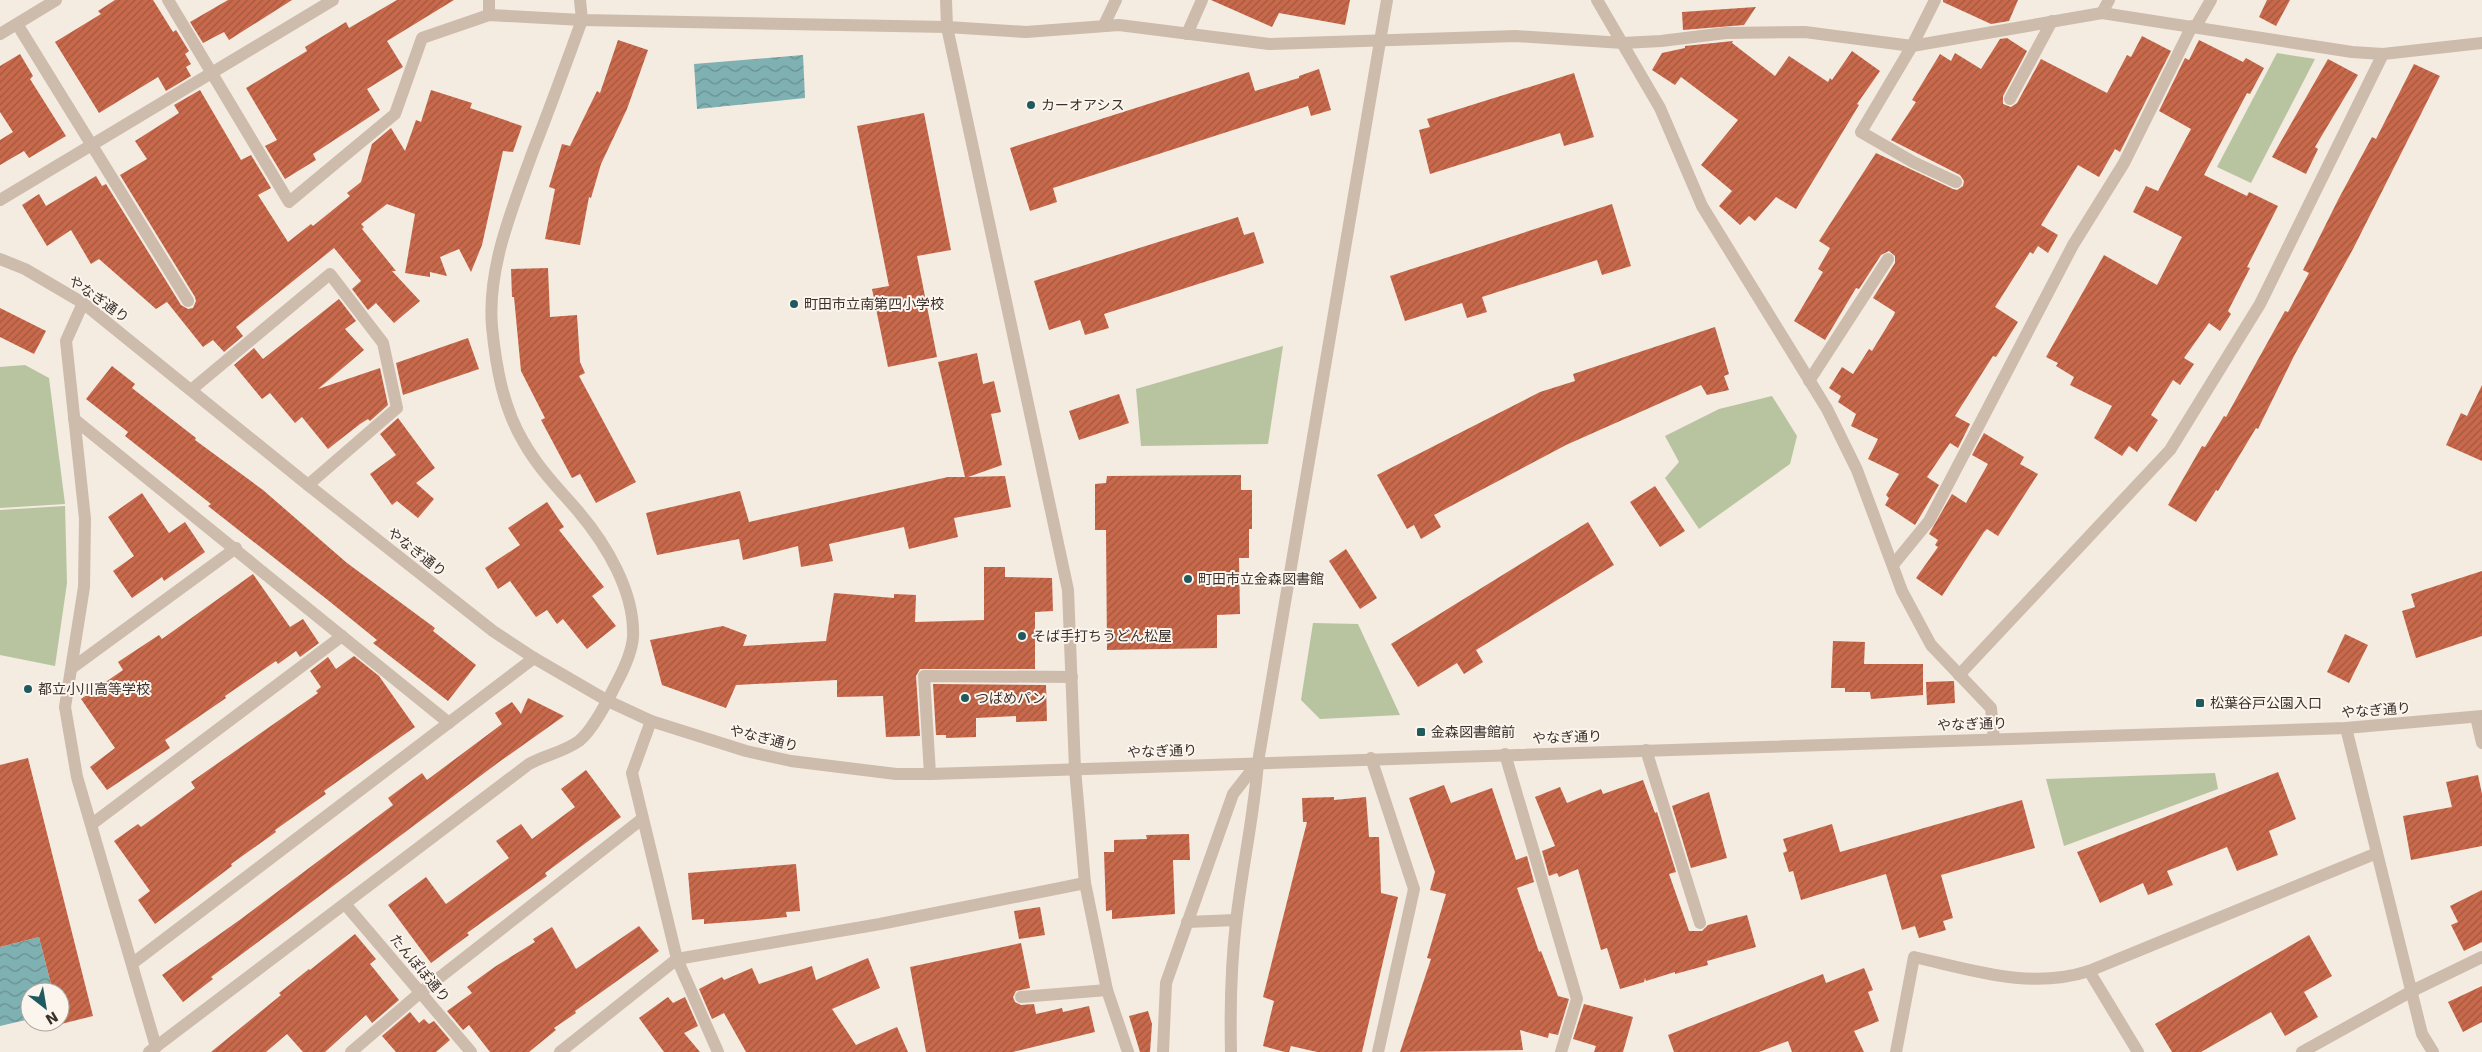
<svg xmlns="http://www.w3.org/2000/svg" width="2482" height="1052" viewBox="0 0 2482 1052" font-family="'DejaVu Sans','Noto Sans JP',sans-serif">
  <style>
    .green { fill: #b8c4a0 }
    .water { fill: url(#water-waves) }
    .building { fill: url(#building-hatch) }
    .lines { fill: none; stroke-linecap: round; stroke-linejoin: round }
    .minor { stroke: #cdbbac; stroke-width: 12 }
    .poi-dot { fill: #1f5a5e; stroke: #fbf5ee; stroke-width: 2 }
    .labels { text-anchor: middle; stroke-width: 4; stroke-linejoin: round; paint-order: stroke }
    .poi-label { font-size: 14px; fill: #3b302b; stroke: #fbf5ee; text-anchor: start }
    .street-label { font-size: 14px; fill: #3b302b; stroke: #fbf5ee }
  </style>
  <defs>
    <pattern id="water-waves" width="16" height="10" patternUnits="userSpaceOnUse" patternTransform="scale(1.25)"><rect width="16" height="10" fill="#7fb0b2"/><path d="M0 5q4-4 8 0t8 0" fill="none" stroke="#699091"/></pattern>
    <pattern id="building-hatch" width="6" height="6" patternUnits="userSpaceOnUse" patternTransform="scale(1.25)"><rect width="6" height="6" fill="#c8694b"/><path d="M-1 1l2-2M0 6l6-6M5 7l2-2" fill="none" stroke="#a4573f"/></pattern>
  </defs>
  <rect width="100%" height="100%" fill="#f4ebe1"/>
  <g class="green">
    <polygon points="2277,53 2315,59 2251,183 2217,167"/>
    <polygon points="1283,346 1268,444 1141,446 1136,389"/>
    <polygon points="25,365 49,378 65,504 0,508 0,367"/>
    <polygon points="1772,396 1797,436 1790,464 1699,529 1665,478 1679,462 1665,436 1719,409"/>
    <polygon points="65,506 67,583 55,666 0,655 0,510"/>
    <polygon points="1313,623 1358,624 1400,715 1320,719 1301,700"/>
    <polygon points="2215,773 2218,789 2064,846 2046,779"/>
  </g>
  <g class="water">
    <polygon points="803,55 805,98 697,109 694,64"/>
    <polygon points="39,937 53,992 30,992 30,1019 0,1026 0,947"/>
  </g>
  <g class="building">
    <polygon points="115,0 153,0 173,32 176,30 189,51 185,54 191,64 186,67 191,76 166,91 158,77 99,113 55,42 101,14 98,11"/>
    <polygon points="228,0 292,0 229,40 224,32 203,43 190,22"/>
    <polygon points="397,0 454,0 387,41 403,67 367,89 380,110 313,154 316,160 285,179 265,146 277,140 246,88 307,51 305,47 346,22 349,28"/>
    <polygon points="1211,0 1350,0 1345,25 1279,13 1272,27"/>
    <polygon points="1943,0 2018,0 2009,21 1991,24 1943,2"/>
    <polygon points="2267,0 2290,0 2276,26 2259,17"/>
    <polygon points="1756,7 1744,25 1683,30 1682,12"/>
    <polygon points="2142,36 2171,51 2120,152 2115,149 2099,177 2078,165 2041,225 2058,235 2048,253 2038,246 2033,254 2030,252 1995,307 2018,322 1996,357 1993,356 1955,416 1970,424 1958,448 1950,443 1927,477 1939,485 1915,525 1885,505 1889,498 1886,495 1899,474 1868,459 1878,439 1851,426 1856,414 1838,402 1841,396 1829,388 1842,367 1853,374 1869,349 1872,351 1894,315 1895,312 1873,298 1895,263 1895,256 1889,251 1881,255 1859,289 1856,288 1825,340 1794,321 1823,272 1818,269 1830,248 1819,241 1876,153 1953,189 1957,190 1963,186 1964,181 1960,175 1891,140 1916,102 1912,100 1940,54 1951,61 1955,53 1981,69 2000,39 2007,38 2027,51 2003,96 2003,104 2011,107 2017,103 2041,59 2107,93 2127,55 2131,57"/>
    <polygon points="618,40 648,50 627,109 601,164 591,198 589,197 580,245 545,239 555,189 549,187 562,144 570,146 597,91 600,93"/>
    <polygon points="2199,40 2243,62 2246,58 2264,68 2250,94 2247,93 2204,175 2247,196 2249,192 2278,206 2247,267 2250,268 2228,311 2231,314 2220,331 2209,323 2184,358 2194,364 2180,385 2173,380 2151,415 2158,420 2137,452 2129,446 2122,456 2094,438 2112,406 2070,385 2074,377 2056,366 2058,363 2046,357 2104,255 2157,285 2182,237 2133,212 2146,186 2158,191 2191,129 2159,111 2185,58 2189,60"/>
    <polygon points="1733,41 1732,43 1775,76 1789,56 1828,82 1830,78 1832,80 1852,51 1880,71 1857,104 1859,105 1796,209 1776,197 1755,221 1749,216 1740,225 1719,206 1732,191 1701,165 1738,120 1681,77 1675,85 1652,70 1662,53 1685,48 1685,46"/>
    <polygon points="20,54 33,76 30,79 66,136 29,158 24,151 0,165 0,140 13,132 0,112 0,66"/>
    <polygon points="2328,59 2358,75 2315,147 2318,149 2306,174 2272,157"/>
    <polygon points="2414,64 2440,76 2353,249 2294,356 2258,429 2256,428 2218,491 2216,490 2196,522 2168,505 2202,446 2205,447 2224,416 2226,417 2285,311 2288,312 2309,273 2303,270 2339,198 2372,137 2376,139"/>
    <polygon points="1319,69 1331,110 1311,116 1308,106 1053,188 1057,202 1030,211 1010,148 1249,72 1255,91 1299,78 1299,76"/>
    <polygon points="1574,73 1594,137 1564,146 1560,133 1430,174 1419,130 1430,127 1427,119"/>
    <polygon points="200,90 241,160 251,155 271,188 258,195 288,242 311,224 313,226 350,196 347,193 361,182 372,144 391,128 405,151 416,120 421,122 431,90 472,103 470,108 522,126 513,152 503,151 482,245 471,272 459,249 440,257 447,276 430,272 430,277 405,273 415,214 387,204 361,224 364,227 362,229 396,271 392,271 420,301 394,323 376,303 368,310 352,289 361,281 334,248 236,327 243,336 224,352 213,340 203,347 167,302 156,309 99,259 91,264 71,230 47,246 22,205 39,194 46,206 96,176 102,186 106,184 181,305 188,309 193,308 196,301 195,297 120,175 147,159 135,141 179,113 174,105"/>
    <polygon points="924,113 951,250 917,256 937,357 888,367 872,289 889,286 857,126"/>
    <polygon points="1612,204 1631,266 1602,275 1597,260 1482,297 1487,312 1467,318 1462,303 1405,321 1390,276"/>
    <polygon points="1238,217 1244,235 1254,232 1264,263 1104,314 1109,328 1085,335 1080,320 1049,330 1034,281"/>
    <polygon points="548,268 550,317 577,315 580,362 585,373 579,376 636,482 596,503 580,474 572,478 541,420 545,418 521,371 514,297 512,297 511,269"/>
    <polygon points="339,299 356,321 345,329 364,350 318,389 380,368 388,405 370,421 368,419 360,424 328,449 302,417 295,423 270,393 262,399 234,365 254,348 263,359"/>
    <polygon points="0,308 46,331 34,354 0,337"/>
    <polygon points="1715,327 1729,374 1724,376 1729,390 1707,395 1701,385 1566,445 1434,515 1441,527 1421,539 1414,525 1407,529 1377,475 1540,392 1575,381 1573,374"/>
    <polygon points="468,338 479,369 403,395 396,363"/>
    <polygon points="977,353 983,384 994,381 1001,412 991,414 1002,465 968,477 1005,476 1011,507 954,518 958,537 909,549 904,527 829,544 833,561 801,567 798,546 743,560 739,539 657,555 646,513 740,491 749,522 948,477 965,477 938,362"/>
    <polygon points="112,366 135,384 132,388 196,438 195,440 263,490 347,563 435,628 433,631 476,665 448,701 373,643 377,640 329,601 208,506 211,504 125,436 128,432 86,399"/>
    <polygon points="2482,385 2482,461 2446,445 2461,413 2467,416"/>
    <polygon points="1119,394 1129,423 1079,440 1069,411"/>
    <polygon points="398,418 435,468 416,483 434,499 418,518 397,501 392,505 370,474 396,455 380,434"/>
    <polygon points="1984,433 2024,457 2020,464 2038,474 1998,536 1987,529 1984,532 1942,596 1916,578 1938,547 1935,545 1938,540 1929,534 1952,494 1966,503 1988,464 1972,455"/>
    <polygon points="1241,475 1241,490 1252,490 1252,529 1249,529 1249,558 1239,558 1240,614 1217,615 1217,648 1107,650 1106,530 1095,530 1095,484 1106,483 1107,476"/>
    <polygon points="1655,486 1685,531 1660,547 1630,502"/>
    <polygon points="142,493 169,533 185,522 205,552 164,581 162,577 132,598 113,571 134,556 108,517"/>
    <polygon points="547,502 564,527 559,530 604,587 592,596 616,626 587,649 563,619 557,624 547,610 536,617 510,581 498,589 485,568 520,545 508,528"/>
    <polygon points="1588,522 1614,565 1476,650 1483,662 1464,674 1457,663 1418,687 1391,644"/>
    <polygon points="1346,549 1377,598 1360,609 1329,561"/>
    <polygon points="984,567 1005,567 1005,577 1052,578 1053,611 1035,612 1035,669 920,669 916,676 920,736 886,737 883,696 837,697 837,680 736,685 726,708 662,685 650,640 723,626 747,635 743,646 826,641 834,593 894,598 894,594 916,595 915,622 984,620"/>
    <polygon points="2482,571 2482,636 2416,658 2402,611 2415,607 2411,594"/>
    <polygon points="253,574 290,627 303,619 319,643 300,657 296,651 278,664 276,661 225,696 226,698 165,740 170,748 107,790 90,767 115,748 81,699 123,670 118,662 159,635 162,639"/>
    <polygon points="2345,634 2368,645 2349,683 2327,672"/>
    <polygon points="1833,641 1865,642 1864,664 1923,664 1923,695 1871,699 1870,692 1845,692 1845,688 1831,688"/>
    <polygon points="354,656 379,676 415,727 324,791 326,794 275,830 276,832 231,864 232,866 155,924 138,900 150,891 114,841 138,824 141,827 195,788 191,782 318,693 316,691 321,687 310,671 328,657 336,669"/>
    <polygon points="1954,681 1955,703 1927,705 1926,682"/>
    <polygon points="933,684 1046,685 1047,721 1016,722 1016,716 976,718 976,737 946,738 946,735 936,735"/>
    <polygon points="528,698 564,716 499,762 211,977 213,979 183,1002 162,975 241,919 393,805 388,798 422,773 427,780 502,724 495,713 512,702 521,714"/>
    <polygon points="28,758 93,1016 61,1024 60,992 53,992 39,937 0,947 0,765"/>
    <polygon points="586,770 621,817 545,873 547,876 467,933 469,935 431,963 388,905 426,877 446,904 509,858 496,841 521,824 532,839 575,807 561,789"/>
    <polygon points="2278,772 2296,819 2269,831 2278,855 2237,871 2227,847 2167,871 2173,885 2148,895 2143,883 2100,903 2077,852"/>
    <polygon points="2478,775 2482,794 2482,846 2411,860 2403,816 2452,807 2446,782"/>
    <polygon points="1643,780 1655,813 1657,812 1676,872 1669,874 1689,931 1702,931 1708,925 1747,915 1756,947 1707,961 1708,965 1675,974 1675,972 1646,981 1645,978 1644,982 1620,989 1607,948 1601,950 1578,869 1559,877 1557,873 1549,876 1542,851 1555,846 1535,797 1560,787 1567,803 1601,789 1603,794"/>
    <polygon points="1444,785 1451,803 1492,788 1516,860 1527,856 1534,882 1517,888 1539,952 1541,951 1558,996 1569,999 1558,1035 1549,1033 1548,1038 1520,1030 1523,1050 1400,1052 1431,959 1427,958 1446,894 1430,890 1435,872 1409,798"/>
    <polygon points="1709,792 1727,858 1691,868 1672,806"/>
    <polygon points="1334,797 1334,800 1366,797 1369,837 1379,837 1381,893 1398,897 1362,1052 1317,1052 1291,1046 1289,1052 1285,1052 1263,1046 1274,1001 1263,997 1307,822 1303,822 1302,798"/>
    <polygon points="2022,800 2035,848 1941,875 1953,918 1943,921 1946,930 1919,938 1915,926 1902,930 1886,874 1801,900 1793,871 1789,872 1783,853 1787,851 1783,839 1832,824 1840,852"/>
    <polygon points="1189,834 1190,860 1173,860 1175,914 1112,919 1112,910 1106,911 1104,852 1114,852 1114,840 1147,839 1146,835"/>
    <polygon points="796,864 800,911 786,912 787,917 757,920 704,924 704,919 692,920 688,873"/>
    <polygon points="2482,890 2482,942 2464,951 2451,925 2458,922 2450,906"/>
    <polygon points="1040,907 1045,935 1019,939 1014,911"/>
    <polygon points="639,926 659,951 575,1011 576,1013 554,1028 556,1030 529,1052 490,1052 469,1025 463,1030 447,1011 472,993 467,987 496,966 535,942 533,939 552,927 576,969"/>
    <polygon points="355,934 376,959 370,964 399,1000 372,1023 366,1015 325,1052 303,1052 287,1034 266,1052 211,1052 281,995 279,993 309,969 310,970"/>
    <polygon points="2309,935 2332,976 2304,992 2318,1017 2285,1036 2271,1012 2201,1052 2172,1052 2155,1024"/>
    <polygon points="1021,943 1030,988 1016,991 1013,997 1015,1002 1021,1005 1034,1004 1036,1014 1062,1008 1063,1012 1089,1006 1095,1032 1013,1052 926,1052 910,967"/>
    <polygon points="868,958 880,988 832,1009 856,1045 897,1027 908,1052 746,1052 724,1013 712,1019 699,989 722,977 724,980 752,968 759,984 812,966 816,980"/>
    <polygon points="1864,968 1873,990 1868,992 1879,1021 1854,1031 1864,1052 1792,1052 1788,1041 1759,1052 1674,1052 1668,1035 1823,974 1826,983"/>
    <polygon points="2482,986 2482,1022 2463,1032 2448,1002"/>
    <polygon points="668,997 673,1003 685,997 698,1026 684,1033 700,1052 664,1052 639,1018"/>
    <polygon points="1584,1004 1633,1017 1623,1052 1594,1052 1596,1046 1573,1039"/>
    <polygon points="1148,1011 1152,1024 1150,1052 1140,1052 1129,1016"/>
    <polygon points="410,1012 419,1023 424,1019 429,1024 434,1021 450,1040 436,1052 396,1052 382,1036"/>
  </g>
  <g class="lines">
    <g class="minor">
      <polyline points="168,0 289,202 395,114 422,38 489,15 582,20 947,27 1026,32 1119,25 1269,44 1516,36 1623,43 1661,41 1726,33 1805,32 1912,46 2102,13 2352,52 2383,54 2482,43"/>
      <polyline points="489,0 489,15"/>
      <polyline points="946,0 947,27 1068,590 1075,769 1085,883 1107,990 1128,1052"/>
      <polyline points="1597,0 1660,108 1702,206 1827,409 1857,470 1902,591 1931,645 1991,708 1994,739"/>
      <polyline points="1935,0 1912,46 1861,132 1913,162 1956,182"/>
      <polyline points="2102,13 2109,0"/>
      <polyline points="17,24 188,301"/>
      <polyline points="1104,25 1116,0"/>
      <polyline points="2196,26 2211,0"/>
      <polyline points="0,34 56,0"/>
      <polyline points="1187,34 1202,0"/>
      <polyline points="2010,99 2052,21"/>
      <polyline points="0,200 333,0"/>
      <polyline points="0,259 25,269 83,303 308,485 493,631 534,658 608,701 651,721 746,751 791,761 896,774 930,774 2346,728 2482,716"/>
      <polyline points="83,303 66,341 85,519 84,587 65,707 77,777 156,1047"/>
      <polyline points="1809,381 1888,259"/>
      <polyline points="191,390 330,274 383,343 397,408 308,485"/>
      <polyline points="74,419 449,723"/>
      <polyline points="1893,565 1929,521 2073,245 2124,163 2192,26"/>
      <polyline points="72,668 236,548"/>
      <polyline points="1959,675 2170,450 2260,304 2383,54"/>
      <polyline points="2476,717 2482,743"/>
      <polyline points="651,721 632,773 677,959 718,1052"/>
      <polyline points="2346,728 2422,1034 2433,1052"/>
      <polyline points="1646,750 1700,923"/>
      <polyline points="1505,754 1577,999 1561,1052"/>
      <polyline points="1371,758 1414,889 1378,1052"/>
      <polyline points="930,774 924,676 1072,677"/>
      <polyline points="92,824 342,636"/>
      <polyline points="345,904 471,1052"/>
      <polyline points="1187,922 1236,920"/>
      <polyline points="133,963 534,658"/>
      <polyline points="2089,971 2138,1052"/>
      <polyline points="1021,997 1107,990"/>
      <path d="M149 1052 529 764C545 755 564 752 579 741 593 730 608 700 616 684 623 671 632 652 633 637 635 592 606 544 578 511 558 488 538 468 523 441 503 407 496 367 492 327 487 267 513 207 533 151 550 108 566 64 582 20L580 0"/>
      <polyline points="351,1052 421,992 642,819"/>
      <polyline points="560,1052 677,959 880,924 1085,883"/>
      <polyline points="1163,1052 1166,983 1233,794 1258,762"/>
      <path d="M1231 1052C1230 1008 1231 965 1236 922 1242 868 1254 816 1258 762L1387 0"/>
      <path d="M1896 1052 1914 957C1973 970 2030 990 2089 971L2377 853"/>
      <polyline points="2302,1052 2412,991 2482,957"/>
    </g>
  </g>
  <g class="poi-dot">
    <circle cx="1031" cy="105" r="5"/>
    <circle cx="794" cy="304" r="5"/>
    <circle cx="1188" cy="579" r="5"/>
    <circle cx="1022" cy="636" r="5"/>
    <circle cx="28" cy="689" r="5"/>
    <circle cx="965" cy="698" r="5"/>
    <rect x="2195" y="698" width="10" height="10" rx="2.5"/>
    <rect x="1416" y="727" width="10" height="10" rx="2.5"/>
  </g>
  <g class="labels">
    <g class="poi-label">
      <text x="1041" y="110">カーオアシス</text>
      <text x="804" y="309">町田市立南第四小学校</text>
      <text x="1198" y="584">町田市立金森図書館</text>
      <text x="1032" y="641">そば手打ちうどん松屋</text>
      <text x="38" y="694">都立小川高等学校</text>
      <text x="975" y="703">つばめパン</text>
      <text x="2210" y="708">松葉谷戸公園入口</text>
      <text x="1431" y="737">金森図書館前</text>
    </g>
    <g class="street-label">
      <text transform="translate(99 299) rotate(35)" y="5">やなぎ通り</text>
      <text transform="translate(417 552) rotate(38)" y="5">やなぎ通り</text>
      <text transform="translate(2376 710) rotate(-4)" y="5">やなぎ通り</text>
      <text transform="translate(1972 724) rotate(-2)" y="5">やなぎ通り</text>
      <text transform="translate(1567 737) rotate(-2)" y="5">やなぎ通り</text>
      <text transform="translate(764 738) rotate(14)" y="5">やなぎ通り</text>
      <text transform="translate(1162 751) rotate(-2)" y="5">やなぎ通り</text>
      <text transform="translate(420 968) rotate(50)" y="5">たんぽぽ通り</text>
    </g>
  </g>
  <g transform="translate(45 1007) rotate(149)"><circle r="24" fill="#fbf5ee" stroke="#aea6a0"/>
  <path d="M0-4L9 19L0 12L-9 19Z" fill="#1f5a5e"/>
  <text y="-8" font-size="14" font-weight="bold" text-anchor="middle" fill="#3b302b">N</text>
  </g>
</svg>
